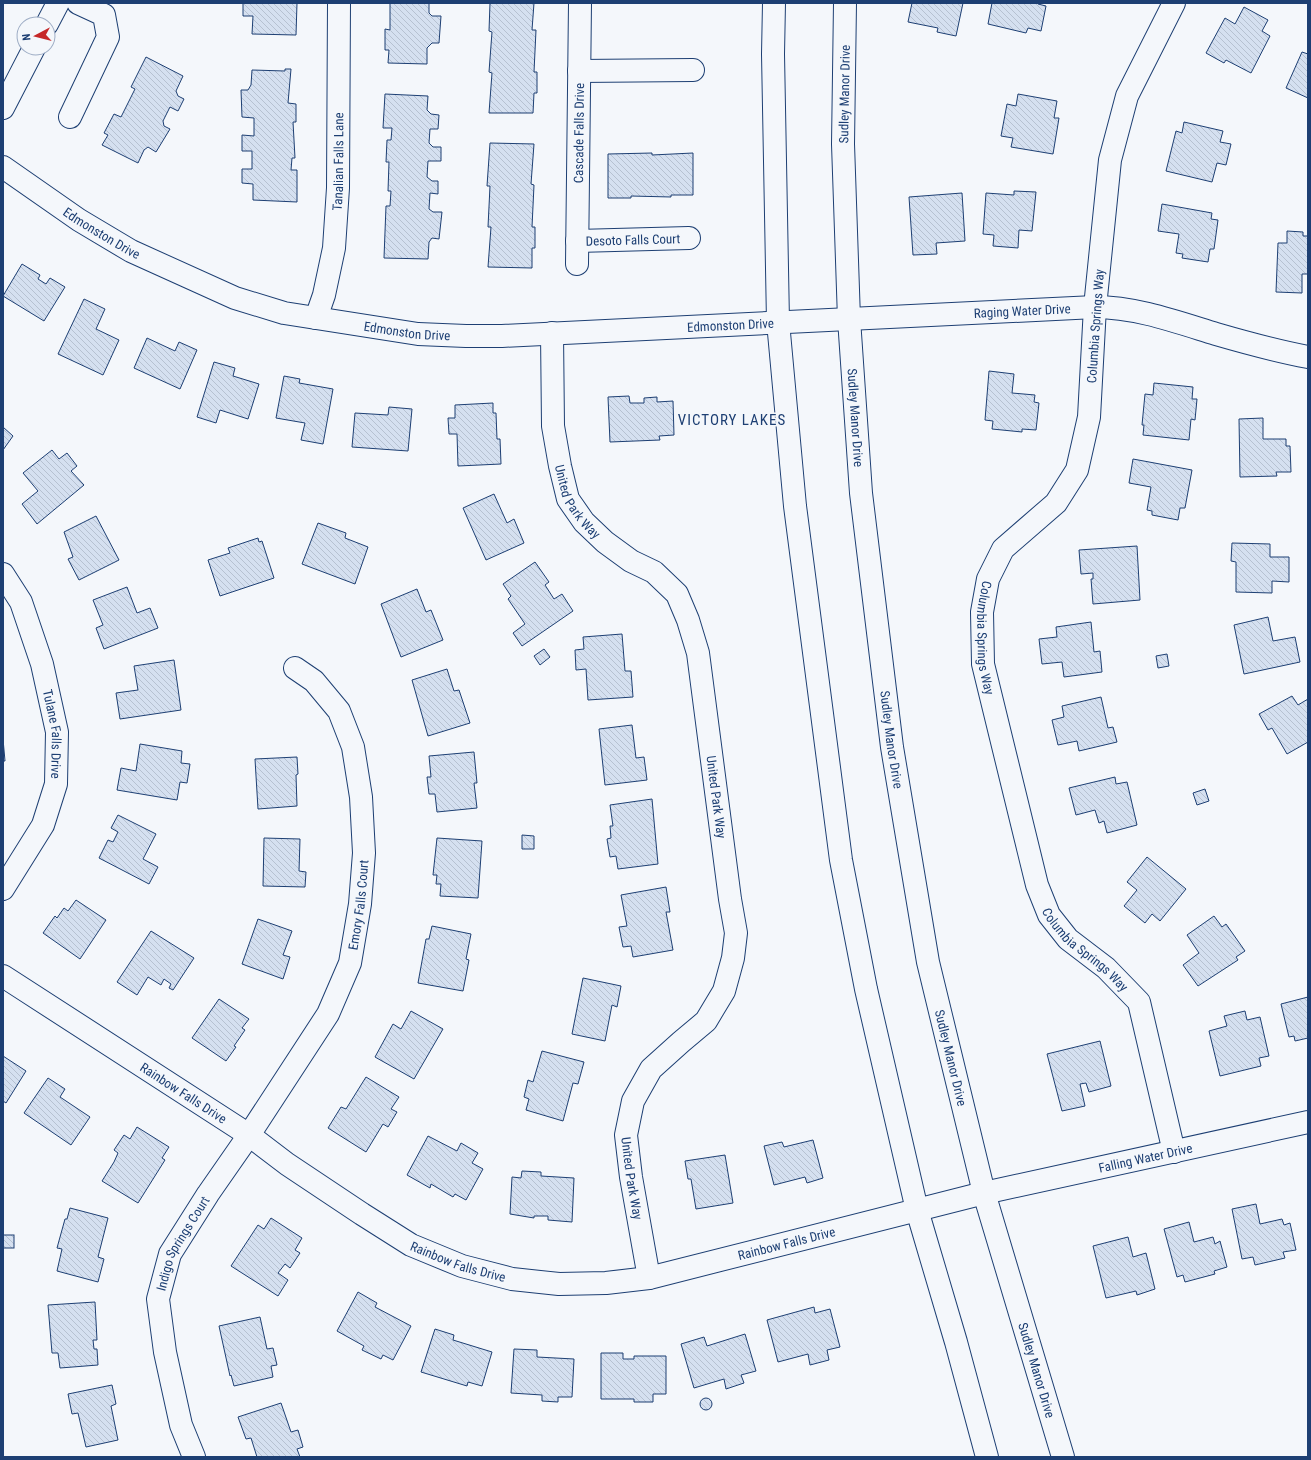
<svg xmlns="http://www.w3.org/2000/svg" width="1311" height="1460" viewBox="0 0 1311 1460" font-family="'Roboto Condensed',sans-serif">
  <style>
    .building { fill: url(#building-back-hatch); stroke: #1d3f73 }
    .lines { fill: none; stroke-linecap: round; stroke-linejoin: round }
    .minor-casing { stroke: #1d3f73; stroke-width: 24 }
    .major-casing { stroke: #1d3f73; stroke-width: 24 }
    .minor { stroke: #f4f7fb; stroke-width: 22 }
    .major { stroke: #f4f7fb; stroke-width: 22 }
    .labels { text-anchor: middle; stroke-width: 3; stroke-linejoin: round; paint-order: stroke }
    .street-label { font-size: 13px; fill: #1d3f73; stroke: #f4f7fb }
    .quarter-label { font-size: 15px; letter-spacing: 1px; fill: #1d3f73; stroke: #f4f7fb }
  </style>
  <defs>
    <pattern id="building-back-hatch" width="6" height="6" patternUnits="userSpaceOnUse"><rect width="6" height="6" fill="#d5e0f0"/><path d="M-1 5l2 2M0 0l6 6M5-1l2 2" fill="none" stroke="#b6c1d1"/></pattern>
  </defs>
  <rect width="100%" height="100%" fill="#f4f7fb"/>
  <g class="building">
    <polygon points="243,3 297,3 296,35 252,34 253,16 243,16"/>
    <polygon points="390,3 429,3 429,13 432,16 441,16 439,43 432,43 427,48 427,64 388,63 389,50 385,50 385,29 390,30"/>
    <polygon points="490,3 534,3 532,30 536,30 534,72 537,72 537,93 534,93 533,113 489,113 492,73 489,72 492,32 489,31"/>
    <polygon points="912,3 963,3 956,36 937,32 938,28 908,22"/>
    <polygon points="992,3 1038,3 1038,4 1046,6 1041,31 1028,28 1026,33 988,24"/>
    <polygon points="1244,7 1268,20 1262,31 1270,36 1251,73 1226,60 1224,63 1206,53 1225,18 1235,24"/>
    <polygon points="1302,52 1308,54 1308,98 1286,88"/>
    <polygon points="146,57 183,76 176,91 178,96 184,99 178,111 170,107 163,121 164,126 170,129 156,152 148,147 144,150 138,163 102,145 108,135 104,133 114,114 121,117 135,89 131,87"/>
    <polygon points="285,69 291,69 288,103 296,104 296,122 293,122 295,158 292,158 291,170 297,170 297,202 253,200 253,184 242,183 242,169 252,169 252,151 242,151 242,135 254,136 254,118 242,117 241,90 248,90 251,85 252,70 285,71"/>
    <polygon points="385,94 428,96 427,110 431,114 439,115 438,129 430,129 429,143 433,147 441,147 441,161 428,161 427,177 432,181 438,181 438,194 430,193 429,209 433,212 442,212 439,239 432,238 429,242 428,259 384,258 386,206 390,206 391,191 388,191 389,162 386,162 387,140 391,140 392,128 383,128"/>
    <polygon points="1018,94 1057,101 1054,118 1059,118 1053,154 1011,147 1013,138 1001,136 1007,104 1016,106"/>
    <polygon points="1184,122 1223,131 1220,142 1231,144 1226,165 1217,163 1212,182 1166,171 1176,131 1182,133"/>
    <polygon points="490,143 534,144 531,184 534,185 532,227 535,227 535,248 532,248 532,268 488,267 491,227 488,227 490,186 487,186"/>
    <polygon points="652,153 652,155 693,153 693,195 671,195 671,197 631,196 631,198 608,198 608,154"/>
    <polygon points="1014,191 1036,192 1032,231 1019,230 1018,248 993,246 994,235 983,234 986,193 1014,195"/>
    <polygon points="962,193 965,241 936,243 937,254 913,255 909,197"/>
    <polygon points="1162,204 1212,213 1211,219 1218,220 1214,249 1210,249 1208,262 1182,258 1183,254 1176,253 1179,234 1158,231"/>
    <polygon points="1287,231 1303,232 1303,236 1308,236 1308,274 1302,274 1302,293 1276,292 1278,243 1287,243"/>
    <polygon points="22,264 40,275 38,279 46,284 50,278 65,287 44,321 3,296"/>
    <polygon points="84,299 105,309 96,329 119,340 103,375 58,354"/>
    <polygon points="147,338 175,351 179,342 197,350 180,389 134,368"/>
    <polygon points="214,362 235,368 233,376 259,384 248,419 220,410 216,423 197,417"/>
    <polygon points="989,371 1014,374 1012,393 1035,395 1034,402 1039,403 1036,430 1022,429 1022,432 992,429 993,421 985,420"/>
    <polygon points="284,376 300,379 299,383 333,389 323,444 301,440 305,423 276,418"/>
    <polygon points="1154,383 1193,387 1192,399 1197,399 1195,420 1191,419 1189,440 1143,435 1144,425 1142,425 1145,394 1153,395"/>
    <polygon points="629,396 630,403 644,403 644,398 657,397 657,402 673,401 674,435 659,436 660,440 610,442 608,397"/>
    <polygon points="493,403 493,413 496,413 497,439 500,439 501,464 458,466 457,434 449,434 448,418 455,418 455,405"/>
    <polygon points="389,407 412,409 408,451 352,447 355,413 388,415"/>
    <polygon points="1263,418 1263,439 1286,439 1286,446 1290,446 1291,472 1276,472 1277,476 1240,477 1239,419"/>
    <polygon points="3,427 13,436 3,450"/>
    <polygon points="52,450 59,459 67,453 77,466 71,471 84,485 37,524 22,504 38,491 23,473"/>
    <polygon points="1133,459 1192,470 1185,508 1180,508 1178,520 1152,515 1152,511 1147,510 1151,487 1129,483"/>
    <polygon points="494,494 507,523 514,519 524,543 486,560 463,508"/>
    <polygon points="96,516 119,560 79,580 68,559 73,557 64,532"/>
    <polygon points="318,523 346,533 345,538 368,547 355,584 302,564"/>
    <polygon points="258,538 259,542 262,541 274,578 220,596 208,560 230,553 228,548"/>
    <polygon points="1232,543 1270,544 1270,557 1289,557 1289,582 1272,581 1272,593 1236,592 1236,562 1231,561"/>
    <polygon points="1137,546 1140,600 1093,604 1091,579 1093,579 1093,573 1081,574 1079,550"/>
    <polygon points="535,562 549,582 545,585 554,599 562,594 573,611 522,646 513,633 525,624 508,599 511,596 503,584"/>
    <polygon points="127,587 137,613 150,608 158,628 104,649 96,628 103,625 93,600"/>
    <polygon points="417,589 426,612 431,610 443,640 401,657 381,604"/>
    <polygon points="1268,617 1273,641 1295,637 1300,662 1244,674 1234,625"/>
    <polygon points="1091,622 1094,652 1100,651 1102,672 1064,677 1062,662 1042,664 1039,639 1057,637 1056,627"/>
    <polygon points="622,634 625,671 631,671 633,697 588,700 586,669 576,670 575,650 584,649 583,637"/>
    <polygon points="544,649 550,657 540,665 534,656"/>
    <polygon points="1167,654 1169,666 1158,668 1156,656"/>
    <polygon points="174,660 181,710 120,719 116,693 138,690 134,666"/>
    <polygon points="447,669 454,691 459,690 470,723 428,736 412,680"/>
    <polygon points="1292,696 1298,705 1308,699 1308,742 1287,754 1272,728 1268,730 1259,714"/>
    <polygon points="1101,697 1108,728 1113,727 1117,742 1079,751 1077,741 1058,745 1052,720 1064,717 1062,706"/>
    <polygon points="632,725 636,758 644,757 647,780 605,785 599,729"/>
    <polygon points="3,739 5,761 3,761"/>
    <polygon points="140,744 182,751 181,763 190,764 187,783 180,782 177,800 117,790 121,768 136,771"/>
    <polygon points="474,752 477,783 474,783 477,808 437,812 435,794 429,794 427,777 431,777 429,756"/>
    <polygon points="297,757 298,774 296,775 297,806 258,809 255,759"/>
    <polygon points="1115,777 1116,784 1127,782 1137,825 1107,833 1104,821 1099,823 1095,810 1076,815 1069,788"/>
    <polygon points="1205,789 1209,801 1197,805 1193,793"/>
    <polygon points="652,799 658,864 618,869 616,856 610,857 607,839 611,838 610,826 613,826 610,805"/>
    <polygon points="118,815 156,834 143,859 158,867 149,884 99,858 108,840 113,842 118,832 111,828"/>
    <polygon points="522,835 534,836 534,849 522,849"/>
    <polygon points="264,838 300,839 299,871 306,872 305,887 263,886"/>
    <polygon points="437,838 482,841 478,898 440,896 441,884 436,884 437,875 433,875"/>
    <polygon points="1147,857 1186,889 1160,921 1152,914 1145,923 1124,906 1137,890 1127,882"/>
    <polygon points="666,887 670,912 666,912 673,950 633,957 631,946 623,947 619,927 627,926 621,895"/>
    <polygon points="76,900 106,920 80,959 43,933 55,916 57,918 64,908 68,911"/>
    <polygon points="1214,916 1222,927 1226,924 1245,951 1236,957 1238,960 1198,986 1183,965 1199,953 1187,935"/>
    <polygon points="258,919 292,931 283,955 290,957 283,979 242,964"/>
    <polygon points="432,926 471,934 466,959 469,960 463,991 418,983 426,939 429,939"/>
    <polygon points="151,931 194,958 173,990 169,988 171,984 164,979 161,985 148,977 137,995 117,982"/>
    <polygon points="583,978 621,986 617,1007 612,1005 605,1041 572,1034"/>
    <polygon points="1308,997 1308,1038 1295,1041 1294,1036 1289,1037 1281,1004"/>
    <polygon points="219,999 249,1019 242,1028 245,1030 234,1046 236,1047 226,1061 192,1038"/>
    <polygon points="411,1011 443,1029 414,1079 375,1057 393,1024 401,1029"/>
    <polygon points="1245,1011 1247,1020 1260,1017 1269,1056 1259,1058 1261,1066 1220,1076 1209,1031 1227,1026 1224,1016"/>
    <polygon points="1100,1041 1111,1086 1089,1092 1086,1083 1080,1084 1085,1106 1062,1111 1047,1054"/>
    <polygon points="542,1051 584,1062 578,1084 573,1083 563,1121 526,1110 529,1099 524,1097 528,1080 533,1082"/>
    <polygon points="3,1056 26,1071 6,1103 3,1101"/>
    <polygon points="366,1077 399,1097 391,1109 397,1112 388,1127 383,1124 366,1152 328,1128 341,1107 346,1109"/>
    <polygon points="48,1078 65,1089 60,1097 90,1117 71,1145 24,1113"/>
    <polygon points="137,1127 169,1147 162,1158 165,1160 138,1203 102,1181 114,1162 118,1153 114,1150 124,1135 130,1139"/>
    <polygon points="428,1136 457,1151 461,1143 478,1153 472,1163 483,1169 466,1200 455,1194 453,1197 431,1184 430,1188 407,1175"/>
    <polygon points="813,1140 823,1178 807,1183 805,1177 774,1185 764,1146 782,1142 784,1147"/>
    <polygon points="725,1155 733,1203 696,1209 691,1179 688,1179 685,1161"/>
    <polygon points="522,1171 541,1172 541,1176 574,1178 572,1222 548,1220 548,1216 534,1216 534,1218 510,1214 512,1177 521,1178"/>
    <polygon points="1256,1204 1260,1224 1282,1219 1284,1225 1290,1223 1296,1250 1283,1252 1285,1258 1255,1265 1253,1257 1242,1259 1232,1209"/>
    <polygon points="70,1208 108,1218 98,1257 104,1259 98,1282 57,1271 62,1249 57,1248 65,1219 67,1219"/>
    <polygon points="271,1218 302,1238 295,1250 300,1253 290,1268 285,1264 278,1273 288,1280 278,1296 231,1266 258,1225 264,1229"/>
    <polygon points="1189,1222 1194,1242 1213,1237 1215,1244 1220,1241 1227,1267 1214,1271 1215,1274 1185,1282 1183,1275 1177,1277 1164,1229"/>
    <rect x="3" y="1235" width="11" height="13"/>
    <polygon points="1128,1237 1133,1257 1146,1253 1155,1289 1137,1295 1136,1291 1106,1298 1093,1246"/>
    <polygon points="358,1292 377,1303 375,1307 411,1326 393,1360 383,1355 381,1359 362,1350 364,1346 337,1331"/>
    <polygon points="95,1302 97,1340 93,1340 94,1349 97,1349 98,1365 60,1368 58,1353 52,1353 48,1305"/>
    <polygon points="814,1307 815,1313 830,1309 840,1347 827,1350 829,1360 810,1365 808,1354 778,1362 767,1320"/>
    <polygon points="260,1317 267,1349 273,1348 277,1365 271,1366 273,1377 234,1386 231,1375 230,1376 219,1326"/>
    <polygon points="435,1329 454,1335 453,1340 492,1352 482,1386 468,1382 467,1386 421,1372"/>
    <polygon points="745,1334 756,1371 741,1375 744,1383 726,1389 724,1379 694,1388 681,1344 704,1337 707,1346"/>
    <polygon points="514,1349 537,1350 537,1357 574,1359 572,1397 558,1397 558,1402 542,1401 542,1395 511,1393"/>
    <polygon points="601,1353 623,1353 623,1359 634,1359 634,1356 666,1356 666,1394 653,1394 653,1402 634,1402 634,1399 601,1399"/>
    <polygon points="112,1385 116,1404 111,1406 118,1440 86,1447 78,1413 72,1414 68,1394"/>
    <circle cx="706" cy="1404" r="6"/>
    <polygon points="281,1403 291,1432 298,1430 303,1447 297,1449 300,1457 257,1457 251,1438 246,1439 238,1417"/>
  </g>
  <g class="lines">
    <defs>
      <g id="minor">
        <path id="s1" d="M1174 3 1127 96 1110 160 1095 307 1089 417 1077 470 1056 503 1003 549 988 579 982 612 983 664 1037 885 1049 915 1068 939 1106 968 1139 1002 1174 1152"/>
        <polyline points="47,24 58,3"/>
        <polyline points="579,71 693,70"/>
        <polyline points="3,108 34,48"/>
        <polyline points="70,117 108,37 104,15 78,3"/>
        <path id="s2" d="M3 167 79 220 131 251 235 298 284 313 418 334 466 336H502L1095 307C1136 307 1177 322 1216 334 1247 343 1276 351 1308 357"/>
        <path id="s3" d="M577 241 689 238"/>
        <path id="s4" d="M577 264 580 3"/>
        <path id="s5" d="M316 318 324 295 334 248 338 188 339 3"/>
        <path id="s6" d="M552 333 553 426 560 466 568 499 584 522 605 542 631 561 654 572 677 594 688 620 698 653 730 899 736 933 733 958 724 991 706 1021 681 1042 651 1069 633 1101 626 1135 631 1177 649 1278"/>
        <path id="s7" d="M3 574 21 602 42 664 57 732 56 784 43 825 3 889"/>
        <path id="s8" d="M3 976 249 1135 287 1164 362 1214 411 1245 462 1266 512 1279 559 1284 606 1283 649 1278 984 1193 1308 1122"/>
        <path id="s9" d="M194 1457 181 1425 165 1352 158 1299 170 1254 208 1194 249 1135 328 1014 350 963 360 904 364 853 361 797 353 747 339 711 314 681 295 668"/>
      </g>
      <g id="major">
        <polyline points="774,3 773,54 778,322 795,506 841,860 866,989 917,1210 956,1342 987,1457"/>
        <path id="s10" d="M845 3 843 144 849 319 861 493 892 747 928 962 984 1193 1063 1457"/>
      </g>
    </defs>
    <use href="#minor" class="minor-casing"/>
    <use href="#major" class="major-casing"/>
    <use href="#minor" class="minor"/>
    <use href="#major" class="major"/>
  </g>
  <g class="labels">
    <g class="street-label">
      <text transform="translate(844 94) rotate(-89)" y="5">Sudley Manor Drive</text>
      <text dy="5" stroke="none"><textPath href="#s4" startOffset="131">Cascade Falls Drive</textPath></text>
      <text dy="5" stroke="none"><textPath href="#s5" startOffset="159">Tanalian Falls Lane</textPath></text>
      <text dy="5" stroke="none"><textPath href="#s2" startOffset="119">Edmonston Drive</textPath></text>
      <text dy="5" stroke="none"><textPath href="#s3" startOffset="56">Desoto Falls Court</textPath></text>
      <text dy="5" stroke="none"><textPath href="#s2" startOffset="1059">Raging Water Drive</textPath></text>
      <text dy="5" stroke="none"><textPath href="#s2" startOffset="767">Edmonston Drive</textPath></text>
      <text transform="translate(1095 326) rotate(-86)" y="5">Columbia Springs Way</text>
      <text dy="5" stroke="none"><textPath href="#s2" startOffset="443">Edmonston Drive</textPath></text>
      <text dy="5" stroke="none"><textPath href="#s10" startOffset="415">Sudley Manor Drive</textPath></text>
      <text dy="5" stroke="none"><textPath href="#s6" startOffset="174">United Park Way</textPath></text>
      <text dy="5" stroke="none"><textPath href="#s1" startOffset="685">Columbia Springs Way</textPath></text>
      <text dy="5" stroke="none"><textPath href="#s7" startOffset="170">Tulane Falls Drive</textPath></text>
      <text dy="5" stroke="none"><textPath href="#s10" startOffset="739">Sudley Manor Drive</textPath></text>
      <text dy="5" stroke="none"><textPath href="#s6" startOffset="522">United Park Way</textPath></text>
      <text dy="5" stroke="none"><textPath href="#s9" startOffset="611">Emory Falls Court</textPath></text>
      <text dy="5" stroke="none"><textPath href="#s1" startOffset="1021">Columbia Springs Way</textPath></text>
      <text dy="5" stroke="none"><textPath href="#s10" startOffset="1063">Sudley Manor Drive</textPath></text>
      <text dy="5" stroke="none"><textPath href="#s8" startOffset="215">Rainbow Falls Drive</textPath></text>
      <text dy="5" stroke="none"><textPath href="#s8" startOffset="1244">Falling Water Drive</textPath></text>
      <text dy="5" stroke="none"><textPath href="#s6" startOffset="942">United Park Way</textPath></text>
      <text dy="5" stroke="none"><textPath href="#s8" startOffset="875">Rainbow Falls Drive</textPath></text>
      <text dy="5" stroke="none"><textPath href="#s9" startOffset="224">Indigo Springs Court</textPath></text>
      <text dy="5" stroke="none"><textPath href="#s8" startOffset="539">Rainbow Falls Drive</textPath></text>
      <text dy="5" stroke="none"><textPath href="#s10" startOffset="1387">Sudley Manor Drive</textPath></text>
    </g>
    <g class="quarter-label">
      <text x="732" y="425">VICTORY LAKES</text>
    </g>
  </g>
  <rect width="1311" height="1460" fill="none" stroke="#1d3f73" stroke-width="8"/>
  <g transform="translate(36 36) rotate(263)"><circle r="19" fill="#f4f7fb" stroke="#9eadc5"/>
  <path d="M0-3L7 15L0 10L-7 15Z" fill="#c62828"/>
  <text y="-6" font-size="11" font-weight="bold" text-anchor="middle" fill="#1d3f73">N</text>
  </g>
</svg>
